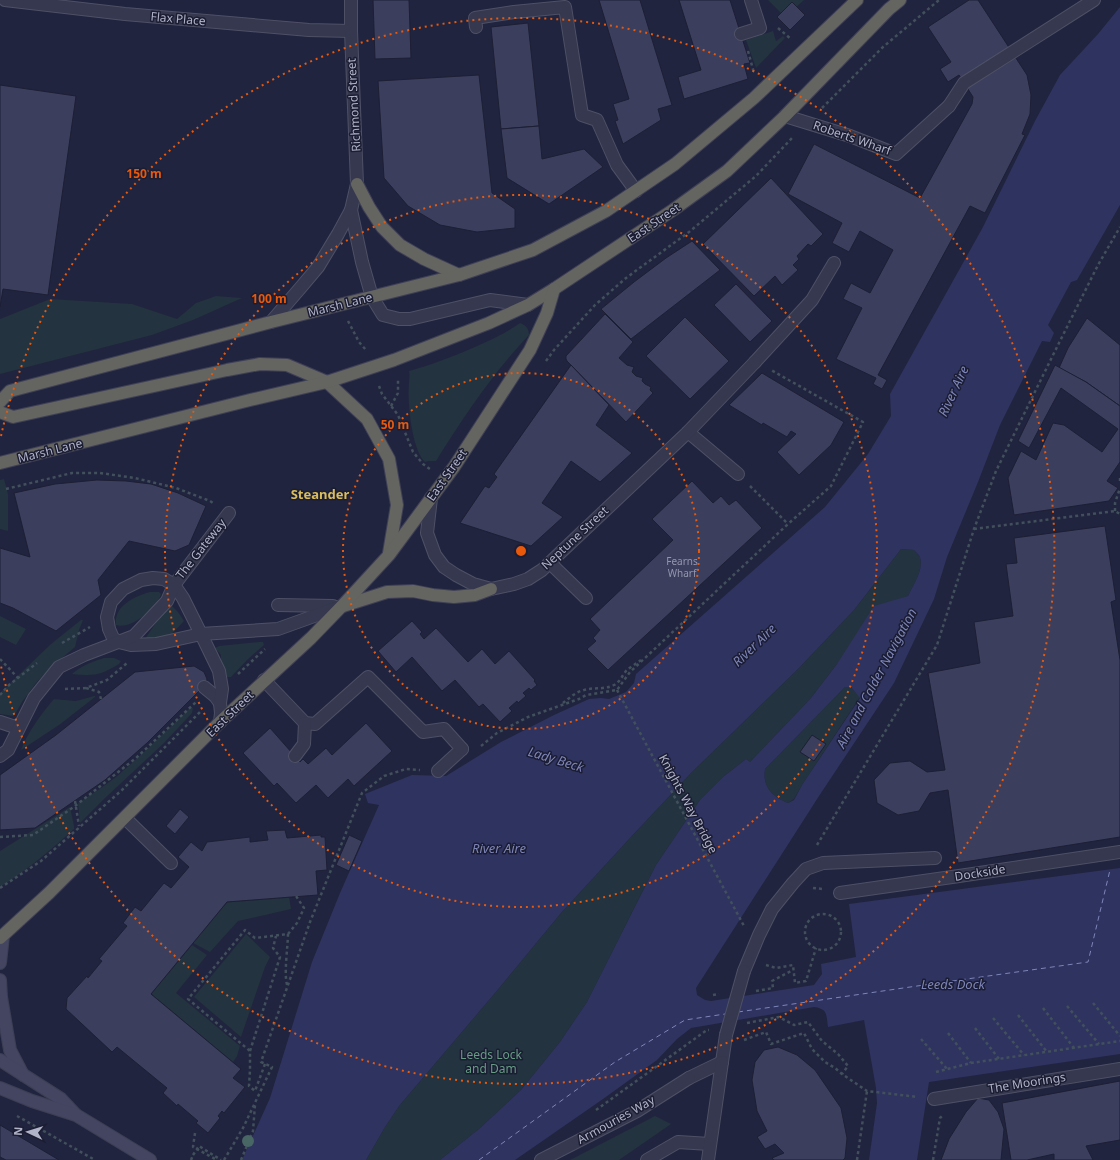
<svg xmlns="http://www.w3.org/2000/svg" width="1120" height="1160" viewBox="0 0 1120 1160" font-family="'Noto Sans',sans-serif">
  <style>
    .green { fill: #23333f }
    .water { fill: #2f3360; fill-rule: evenodd }
    .lines { fill: none; stroke-linecap: round; stroke-linejoin: round }
    .ferry { stroke: #7e85b8; stroke-width: 1; stroke-dasharray: 5 4; stroke-linecap: butt }
    .building { fill: #3b3e5c; stroke: #1d1f35 }
    .service-casing { stroke: #4e5066; stroke-width: 14 }
    .pedestrian-casing { stroke: #4e5066; stroke-width: 14 }
    .minor-casing { stroke: #4e5066; stroke-width: 14 }
    .secondary-casing { stroke: #3c3e54; stroke-width: 14 }
    .trunk-casing { stroke: #3e4056; stroke-width: 14 }
    .path { stroke: #41505c; stroke-width: 2.5; stroke-dasharray: 3 3; stroke-linecap: butt }
    .service { stroke: #35384e; stroke-width: 12 }
    .pedestrian { stroke: #35384e; stroke-width: 12 }
    .minor { stroke: #35384e; stroke-width: 12 }
    .secondary { stroke: #434561; stroke-width: 12 }
    .trunk { stroke: #646460; stroke-width: 12 }
    .pedestrian-bridge-casing { stroke: #4e5066; stroke-width: 14; stroke-linecap: butt }
    .path-bridge { stroke: #41505c; stroke-width: 2.5; stroke-dasharray: 3 3; stroke-linecap: butt }
    .pedestrian-bridge { stroke: #35384e; stroke-width: 12 }
    .tree { fill: #476664 }
    .ring { fill: none; stroke: #e8590c; stroke-width: 2; stroke-dasharray: 2 4 }
    .labels { text-anchor: middle; stroke-width: 3; stroke-linejoin: round; paint-order: stroke }
    .number-label { font-size: 10px; fill: #9496ae }
    .street-label { font-size: 12px; fill: #b1b3c9; stroke: #1b1d33 }
    .park-label { font-size: 12px; fill: #669c84; stroke: #1b1d33 }
    .water-label { font-size: 13px; font-style: italic; fill: #7e85b8; stroke: #1b1d33 }
    .neighbourhood-label { font-size: 13px; font-weight: bold; fill: #dcbc59; stroke: #1b1d33 }
    .centre { fill: #e8590c; stroke: #1b1d33; stroke-width: 2 }
    .ring-label { font-size: 12px; text-anchor: middle; font-weight: bold; fill: #e8590c; stroke: #1b1d33; stroke-width: 3; stroke-linejoin: round; paint-order: stroke }
  </style>
  <rect width="100%" height="100%" fill="#21243e"/>
  <g class="green">
    <polygon points="768,0 804,0 785,17"/>
    <polygon points="773,31 776,41 783,36 785,38 756,68 746,40"/>
    <polygon points="216,296 242,298 193,320 152,335 0,374 0,319 50,299 132,304 177,319 196,303"/>
    <path d="M520 323C526 325 529 329 529 335 493 373 464 416 436 461H429L425 462C412 450 407 402 409 384 409 379 410 376 409 371 437 363 462 353 488 341 499 336 510 330 520 323Z"/>
    <polygon points="4,479 8,494 8,531 0,529 0,480"/>
    <path d="M901 549 914 550C916 552 919 555 920 557 924 570 913 585 908 596L897 600 837 664 811 698 750 762 746 759 723 777 700 800 656 865 587 1002 560 1042 521 1090 479 1129 440 1160H366L385 1127 399 1106 495 993 561 913 630 838 691 773 798 669 854 610Z"/>
    <path d="M150 592H159L161 594C157 608 131 630 116 625 113 606 135 596 150 592Z"/>
    <polygon points="170,604 178,612 184,621 166,640 143,642 161,615"/>
    <polygon points="0,616 26,629 16,645 0,637"/>
    <polygon points="81,620 83,620 79,630 75,647 48,670 36,683 22,702 14,716 0,714 0,693 51,644"/>
    <polygon points="259,642 263,642 264,645 248,659 231,677 227,677 221,661 221,655 215,648 219,646"/>
    <path d="M104 658H114L121 661 119 664C99 676 94 676 72 674 81 666 91 662 104 658Z"/>
    <path d="M845 687H851L860 697 802 785 794 799 788 803C773 797 762 787 765 769Z"/>
    <path d="M94 696H95V697L59 725 21 750C28 732 41 714 54 699L76 701Z"/>
    <path d="M190 708H193L192 713 164 743 104 799 80 823 78 803C91 795 104 786 116 777 142 755 166 731 190 708Z"/>
    <path d="M70 807 74 826V829C51 850 27 870 0 887V851Z"/>
    <polygon points="289,897 291,909 238,921 210,952 193,943 227,902"/>
    <polygon points="246,934 270,957 265,967 241,1037 194,997"/>
    <polygon points="192,945 207,955 176,993 240,1046 237,1056 233,1062 151,994"/>
    <polygon points="655,1116 671,1124 619,1160 570,1160"/>
  </g>
  <path class="water" d="M1120 7V205L1077 280 1071 282 1048 325 1054 333 1050 342 1042 341 1000 425 978 482 947 557 934 599 894 683 819 796 696 988 697 995 705 1000 711 1001 814 985 822 974 821 964 856 957 849 904 1120 868V1054L929 1082 917 1160H869L877 1103 876 1088 864 1020 828 1027C826 1014 828 1009 814 1007L691 1028 677 1039 657 1060 603 1099 515 1160H440L479 1129 521 1090 560 1042 587 1002 656 865 700 800 723 777 746 759 750 762 811 698 837 664 874 606 908 596C913 585 924 570 920 557 919 555 916 552 914 550L901 549 854 610 798 669 691 773 630 838 561 913 495 993 399 1106 385 1127 366 1160H242L270 1098 312 962 340 893 379 805 368 803 365 794 412 775 446 776 501 742 554 715 589 699 601 698 609 699 626 692 634 683 636 674 825 507 868 454 891 416 890 394 983 227 1035 121 1060 75 1098 34ZM845 687H851L860 698 802 785 794 800 788 803C773 797 762 787 765 769Z"/>
  <g class="lines">
    <g class="ferry">
      <polyline points="738,1012 924,985 1088,962 1110,870"/>
      <polyline points="479,1160 615,1062 685,1020 725,1014"/>
    </g>
  </g>
  <g class="building">
    <polygon points="373,0 409,0 411,58 375,59"/>
    <polygon points="599,0 640,0 672,105 658,109 661,120 623,144 615,121 618,120 613,104 629,99"/>
    <polygon points="679,0 730,0 750,63 744,64 748,79 684,99 678,77 701,70"/>
    <polygon points="969,0 978,0 1027,75 1031,95 1030,114 1022,134 1025,135 985,213 970,206 878,375 887,380 882,389 873,384 876,378 836,359 862,308 843,299 851,283 870,293 893,250 860,231 849,252 832,243 842,223 788,194 814,144 920,198 972,104 973,97 959,75 948,82 940,69 951,62 928,27"/>
    <polygon points="792,2 805,15 790,30 777,17"/>
    <polygon points="528,23 539,126 501,129 491,27"/>
    <polygon points="479,75 492,193 515,209 515,228 477,232 440,225 408,206 384,178 378,81"/>
    <polygon points="0,85 76,96 48,295 3,289 0,307"/>
    <polygon points="539,126 542,159 584,149 603,167 549,204 507,178 501,129"/>
    <polygon points="771,178 823,234 811,246 808,244 797,256 799,259 793,265 798,270 782,285 775,276 754,296 703,244"/>
    <polygon points="692,241 720,270 631,339 601,309 634,282 666,258"/>
    <polygon points="736,284 772,321 750,342 714,305"/>
    <polygon points="605,314 633,342 619,358 627,365 634,367 632,372 636,376 643,378 642,381 645,384 651,387 650,390 653,393 626,422 567,361 566,359 566,356"/>
    <polygon points="685,317 729,361 690,399 646,356"/>
    <polygon points="1087,318 1120,345 1120,406 1086,382 1059,368 1068,348"/>
    <polygon points="571,365 609,405 596,425 632,453 600,482 571,461 542,503 563,517 531,546 460,523 485,486 489,488 497,477 494,474"/>
    <polygon points="1055,365 1086,382 1120,406 1120,462 1107,481 1118,488 1109,501 1014,515 1008,478 1021,451 1036,460 1053,423 1064,425 1102,452 1118,429 1061,388 1029,448 1018,441"/>
    <polygon points="762,373 844,422 831,445 799,475 777,452 796,434 791,431 787,437 763,423 762,425 729,405"/>
    <polygon points="97,480 126,481 151,484 178,493 206,506 189,545 175,551 129,541 98,580 101,595 56,631 13,608 0,603 0,548 30,557 14,493 55,484"/>
    <polygon points="692,481 713,503 721,496 729,505 736,500 762,528 608,670 587,649 596,641 593,638 600,630 590,619 673,540 652,519"/>
    <polygon points="1105,526 1116,600 1111,602 1120,660 1120,837 958,863 948,790 930,793 919,811 898,815 877,803 874,780 890,763 910,761 927,772 945,770 928,673 980,663 974,622 1013,616 1006,564 1017,563 1014,538"/>
    <polygon points="412,621 422,632 420,634 424,639 436,628 468,662 482,649 495,664 509,651 535,680 534,681 537,685 531,690 529,688 523,693 526,696 518,703 517,701 509,708 512,711 500,722 483,704 479,707 455,680 442,691 412,657 396,672 378,651"/>
    <polygon points="194,666 204,672 207,679 206,684 147,743 105,780 35,828 0,830 0,775 56,735 135,672"/>
    <polygon points="366,723 392,751 354,786 348,779 328,798 316,785 296,803 277,783 274,786 243,753 270,728 300,762 303,759 308,764 326,748 332,755"/>
    <polygon points="812,735 826,744 814,761 800,752"/>
    <polygon points="180,809 189,817 175,834 166,826"/>
    <polygon points="285,830 287,838 321,835 321,837 325,837 327,870 316,871 318,895 227,902 151,994 241,1069 233,1078 245,1087 224,1113 222,1111 218,1116 220,1118 208,1133 196,1123 198,1121 178,1104 177,1106 163,1093 167,1088 117,1047 112,1052 66,1009 67,998 87,976 88,978 102,961 99,959 127,926 123,923 135,907 141,911 164,883 171,888 189,867 178,857 191,842 202,851 207,842 250,837 250,842 268,840 266,831"/>
    <polygon points="349,835 362,841 349,871 336,865"/>
    <polygon points="778,1047 797,1055 815,1070 841,1108 847,1138 845,1158 843,1160 774,1160 772,1158 784,1153 775,1144 765,1149 757,1137 767,1131 757,1111 752,1080 755,1062 764,1050"/>
    <polygon points="1120,1081 1120,1140 1086,1146 1093,1160 1054,1160 1054,1154 1027,1160 1011,1160 1002,1103"/>
    <polygon points="978,1098 989,1100 998,1112 1004,1129 1001,1160 941,1160 949,1139 966,1112"/>
    <polygon points="0,1125 59,1160 6,1160 0,1157"/>
  </g>
  <g class="lines">
    <defs>
      <g id="service">
        <polyline points="476,27 475,18 514,12 565,7 582,115 597,120 617,165 636,191"/>
        <polyline points="741,34 760,28 751,0"/>
        <polyline points="949,106 964,83 1094,0"/>
        <polyline points="755,362 812,300 834,263"/>
        <polyline points="550,563 586,598"/>
        <polyline points="278,605 333,606"/>
        <polyline points="204,687 215,696 220,703"/>
        <polyline points="220,722 221,713 220,703 222,689 219,671 201,634 183,598 174,585 164,579 153,578 141,580 123,589 111,602 107,617 109,629 113,638 119,642 131,645 156,644 201,634 278,629 342,606"/>
        <polyline points="438,771 462,749"/>
        <polyline points="125,818 171,863"/>
        <polyline points="689,1078 722,1062"/>
        <polyline points="647,1160 678,1142 710,1144"/>
      </g>
      <g id="pedestrian">
        <polyline points="0,722 18,728"/>
        <polyline points="0,756 8,750 34,698 59,667 84,655 134,636 167,601 174,585 229,513"/>
        <polyline points="840,893 959,876 1120,852"/>
        <polyline points="744,971 759,935 772,909 793,883 806,869 823,863 935,858"/>
        <polyline points="722,1062 726,1035"/>
        <polyline points="934,1099 1120,1069"/>
        <polyline points="541,1160 637,1111 689,1078"/>
      </g>
      <g id="minor">
        <polyline points="5,0 125,14 309,30 351,31"/>
        <polyline points="785,116 850,136 896,154 949,106"/>
        <polyline points="351,210 362,262 372,297 383,315 399,319 410,319 490,300 528,305"/>
        <polyline points="271,322 302,286 318,267 338,234 351,210 357,184 351,31 351,0"/>
        <polyline points="688,432 738,474"/>
        <polyline points="431,498 427,533 435,555 444,567 456,575 473,584 491,589 514,584 528,579 542,570 688,432 755,362"/>
        <polyline points="264,680 305,723 315,724 368,677 423,732 444,729 462,749"/>
        <polyline points="295,756 304,744 305,723"/>
        <polyline points="708,1160 722,1062"/>
      </g>
      <g id="secondary">
        <polyline points="0,963 3,936"/>
        <polyline points="0,980 1,997 10,1050 23,1075"/>
        <polyline points="0,1060 61,1099 75,1114"/>
        <polyline points="0,1088 32,1101 76,1115 150,1160"/>
      </g>
      <g id="trunk">
        <polyline points="357,184 369,207 382,227 400,245 424,259 459,275"/>
        <polyline points="0,402 10,391 271,322 459,275 533,250 606,211 675,164 754,98 857,0"/>
        <polyline points="0,412 13,417 227,370 260,364 287,365 327,382 367,419 389,459 397,505 389,553"/>
        <polyline points="0,463 250,400 327,382 394,360 489,323 528,305 554,289 673,210 727,171 785,116 889,9 900,0"/>
        <polyline points="343,606 387,592 413,591 433,595 454,597 475,595 491,589"/>
        <polyline points="0,938 49,893 220,722 311,638 342,606 389,555 454,467 530,350 547,313 554,289"/>
      </g>
    </defs>
    <use href="#service" class="service-casing"/>
    <use href="#pedestrian" class="pedestrian-casing"/>
    <use href="#minor" class="minor-casing"/>
    <use href="#secondary" class="secondary-casing"/>
    <use href="#trunk" class="trunk-casing"/>
    <g class="path">
      <polyline points="778,28 791,39"/>
      <polyline points="748,51 754,73"/>
      <polyline points="822,108 883,47 939,0"/>
      <polyline points="348,321 359,342 366,350"/>
      <polyline points="546,361 554,350 595,305 626,278 689,232 756,176 793,137"/>
      <polyline points="379,386 382,394 398,415 413,452 423,464 431,470"/>
      <polyline points="391,406 398,393 398,378"/>
      <polyline points="1120,478 1120,482"/>
      <polyline points="750,486 788,524"/>
      <polyline points="6,489 72,473 100,473 135,478 176,488 210,501 213,503"/>
      <polyline points="1115,511 1115,503 1120,488"/>
      <polyline points="974,529 1115,511 1120,514"/>
      <polyline points="62,643 90,627"/>
      <polyline points="0,659 18,678"/>
      <polyline points="238,674 265,649"/>
      <polyline points="86,688 99,692 101,699"/>
      <polyline points="65,689 86,688 107,680 127,663"/>
      <polyline points="617,690 744,926"/>
      <polyline points="0,695 9,685 37,663"/>
      <path d="M563 703C569 698 576 692 584 690 594 687 604 690 614 685 620 682 622 676 626 671 630 667 636 664 641 660"/>
      <polyline points="481,746 497,733 528,717 579,699 586,695 617,690 630,672 788,524 831,486 863,422 771,370"/>
      <polyline points="75,801 79,826"/>
      <polyline points="0,837 33,835 75,806 136,758 196,702"/>
      <polyline points="817,845 937,645 974,529 996,471 1054,353 1098,265 1120,227"/>
      <polyline points="0,888 41,861 122,790 202,710"/>
      <polyline points="813,888 823,889"/>
      <circle cx="823" cy="932" r="18"/>
      <polyline points="288,934 297,923 304,908 296,896"/>
      <polyline points="766,965 776,968 793,965 795,983 806,981 816,948"/>
      <polyline points="756,991 773,988 772,981 793,970"/>
      <polyline points="713,995 719,994"/>
      <polyline points="1093,1003 1120,1036"/>
      <polyline points="1067,1006 1099,1044"/>
      <polyline points="1043,1008 1074,1048"/>
      <polyline points="1018,1015 1047,1052"/>
      <polyline points="993,1018 1024,1055"/>
      <polyline points="747,1023 779,1017 794,1025 808,1022 822,1041 838,1054 848,1066 842,1074"/>
      <polyline points="975,1028 999,1059"/>
      <polyline points="948,1033 971,1063"/>
      <polyline points="921,1039 947,1069"/>
      <polyline points="744,1040 766,1032 771,1044 804,1033 812,1049 825,1062 835,1068 842,1074 867,1091 918,1097"/>
      <polyline points="250,1051 280,957 273,948 276,936"/>
      <path d="M265 1064 255 1091 249 1086 250 1070V1051L188 999 245 930 255 938 288 934C288 946 283 978 288 987"/>
      <polyline points="936,1072 971,1063 1120,1041"/>
      <polyline points="596,1110 707,1030 709,1030"/>
      <polyline points="17,1116 95,1160"/>
      <polyline points="195,1133 193,1147 217,1160"/>
      <polyline points="191,1160 193,1155"/>
      <polyline points="224,1160 243,1128 272,1067 261,1062 310,922 362,793 384,776 406,769 420,770"/>
      <polyline points="241,1160 253,1131 255,1105"/>
      <polyline points="857,1160 867,1091"/>
      <polyline points="933,1160 940,1118 942,1116"/>
    </g>
    <use href="#service" class="service"/>
    <use href="#pedestrian" class="pedestrian"/>
    <use href="#minor" class="minor"/>
    <use href="#secondary" class="secondary"/>
    <use href="#trunk" class="trunk"/>
    <defs>
      <polyline id="pedestrian-bridge" points="726,1035 744,971"/>
    </defs>
    <use href="#pedestrian-bridge" class="pedestrian-bridge-casing"/>
    <polyline class="path-bridge" points="193,1155 199,1146 221,1160"/>
    <use href="#pedestrian-bridge" class="pedestrian-bridge"/>
  </g>
  <circle class="tree" cx="248" cy="1141" r="6"/>
  <g class="ring">
    <circle cx="521" cy="551" r="178"/>
    <circle cx="521" cy="551" r="356"/>
    <path d="M1 436A533 533 0 1 1 1 666"/>
  </g>
  <g class="labels">
    <g class="number-label">
      <text x="682" y="565">Fearns<tspan x="682" dy="12">Wharf</tspan></text>
    </g>
    <g class="street-label">
      <text transform="translate(178 19) rotate(5)" y="4">Flax Place</text>
      <text transform="translate(354 105) rotate(-93)" y="4">Richmond Street</text>
      <text transform="translate(852 138) rotate(19)" y="4">Roberts Wharf</text>
      <text transform="translate(654 223) rotate(-34)" y="4">East Street</text>
      <text transform="translate(340 305) rotate(-14)" y="4">Marsh Lane</text>
      <text transform="translate(50 451) rotate(-14)" y="4">Marsh Lane</text>
      <text transform="translate(447 475) rotate(-55)" y="4">East Street</text>
      <text transform="translate(575 538) rotate(-43)" y="4">Neptune Street</text>
      <text transform="translate(201 549) rotate(-52)" y="4">The Gateway</text>
      <text transform="translate(230 714) rotate(-44)" y="4">East Street</text>
      <text transform="translate(688 804) rotate(62)" y="4">Knights Way Bridge</text>
      <text transform="translate(980 873) rotate(-9)" y="4">Dockside</text>
      <text transform="translate(1027 1083) rotate(-9)" y="4">The Moorings</text>
      <text transform="translate(616 1120) rotate(-29)" y="4">Armouries Way</text>
    </g>
    <g class="park-label">
      <text x="491" y="1059">Leeds Lock<tspan x="491" dy="14">and Dam</tspan></text>
    </g>
    <g class="water-label">
      <text transform="translate(953 391) rotate(-65)" y="5">River Aire</text>
      <text transform="translate(754 645) rotate(-44)" y="5">River Aire</text>
      <text transform="translate(876 678) rotate(-62)" y="5">Aire and Calder Navigation</text>
      <text transform="translate(556 759) rotate(17)" y="5">Lady Beck</text>
      <text x="499" y="853">River Aire</text>
      <text x="953" y="989">Leeds Dock</text>
    </g>
    <g class="neighbourhood-label">
      <text x="320" y="499">Steander</text>
    </g>
  </g>
  <circle cx="521" cy="551" r="6" class="centre"/>
  <g class="ring-label">
    <text x="144" y="178">150 m</text>
    <text x="269" y="303">100 m</text>
    <text x="395" y="429">50 m</text>
  </g>
  <g transform="translate(28 1132) rotate(274)" stroke="#1b1d33" stroke-width="3" paint-order="stroke">
  <path d="M0-3L7 15L0 10L-7 15Z" fill="#b1b3c9"/>
  <text y="-6" font-size="11" font-weight="bold" text-anchor="middle" fill="#b1b3c9">N</text>
  </g>
</svg>
